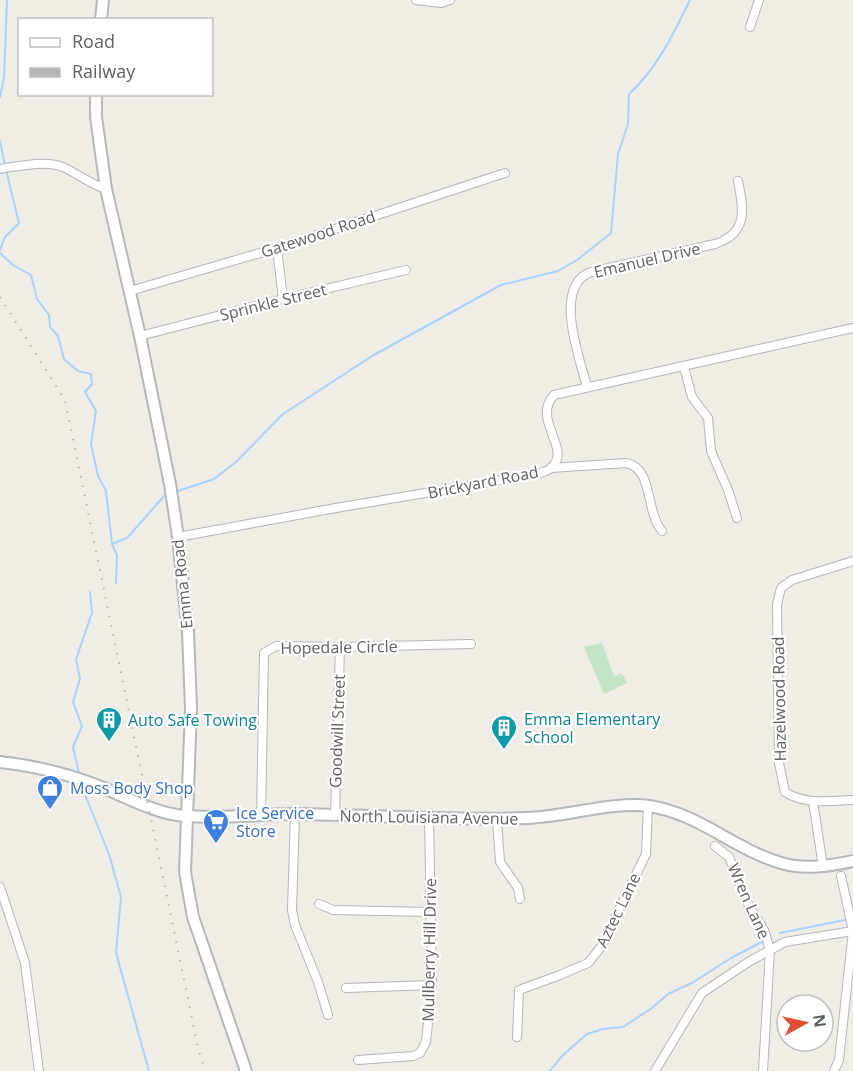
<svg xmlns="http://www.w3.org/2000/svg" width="853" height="1071" viewBox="0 0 853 1071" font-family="'Open Sans',sans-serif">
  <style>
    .green { fill: #c3e5c5 }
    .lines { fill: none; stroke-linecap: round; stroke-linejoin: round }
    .stream { stroke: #a9d3fc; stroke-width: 2 }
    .street-casing { stroke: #b3b6ba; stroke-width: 10 }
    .secondary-casing { stroke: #b4b8bc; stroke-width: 14 }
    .street { stroke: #fff; stroke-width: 8 }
    .secondary { stroke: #fff; stroke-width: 10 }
    .rail { stroke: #b4b5b5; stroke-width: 2; stroke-dasharray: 1.5 8; stroke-linecap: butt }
    .labels { text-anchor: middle; stroke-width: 4.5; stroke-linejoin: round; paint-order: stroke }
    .street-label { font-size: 16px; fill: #5d6165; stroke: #fff }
    .culture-label { font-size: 16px; fill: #0d838f; stroke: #fff; text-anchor: start }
    .shop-label { font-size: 16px; fill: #366cbe; stroke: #fff; text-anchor: start }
  </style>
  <rect width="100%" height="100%" fill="#efede6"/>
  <polygon class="green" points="602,643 614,676 622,673 627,683 604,694 584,647"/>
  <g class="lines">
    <g class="stream">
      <polyline points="0,97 4,78 7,0"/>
      <polyline points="0,141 5,165"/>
      <polyline points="0,250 5,237 19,223 7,174"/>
      <polyline points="0,253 13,265 31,275 37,299 49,315 50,327 58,336 64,359 78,371 91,374 92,384 85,392 96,411 91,444 98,476 106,491 112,544 117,555 116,583"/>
      <path d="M178 491 214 479 236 462 283 414 372 356 501 285 558 271 577 260 611 233 618 154 628 124 629 94C656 70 674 33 690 0"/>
      <polyline points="112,544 127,538 165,495"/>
      <polyline points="79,773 73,747 82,726 73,702 80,679 76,659 92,613 90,592"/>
      <polyline points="82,787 109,854 121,897 116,953 149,1071"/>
      <polyline points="780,933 845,920"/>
      <polyline points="550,1071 563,1055 587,1034 603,1029 623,1027 652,1008 668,994 692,983 731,958 764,941"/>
    </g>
    <defs>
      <g id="street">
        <polyline points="416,0 441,3 450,0"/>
        <polyline points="750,27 759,0"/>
        <path d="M0 169C19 166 45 160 63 167 78 174 90 184 106 189"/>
        <polyline points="277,248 283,299"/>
        <polyline points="130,291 277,248 505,173"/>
        <polyline points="140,336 283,299 406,270"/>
        <polyline points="684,367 692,397 708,418 711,451 728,490 737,518"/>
        <path d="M587 387C580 359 552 286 591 272L715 244C748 233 744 210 738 181"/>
        <path d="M551 468 626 463C654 468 645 512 662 531"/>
        <path d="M178 537 330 509 538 474C542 472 548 471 551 468 573 449 531 420 554 395L853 328"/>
        <path d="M853 561 792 580 781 588 777 604 779 763 785 792C805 805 830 801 853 800"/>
        <polyline points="813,801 823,867"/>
        <polyline points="295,814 292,910 295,925 318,982 328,1015"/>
        <polyline points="261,816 264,653 276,646 340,647 471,644"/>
        <polyline points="335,816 340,647"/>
        <polyline points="497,820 500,862 518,888 520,899"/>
        <polyline points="715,846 729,857 749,906 764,930 770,950 763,1071"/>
        <polyline points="0,887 25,963 39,1071"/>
        <polyline points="319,904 333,910 430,912"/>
        <polyline points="346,988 432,985"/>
        <polyline points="517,1037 519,990 560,975 588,963 601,947 646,854 648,806"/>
        <polyline points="358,1060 413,1056 420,1053 426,1042 432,985 429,818"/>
        <polyline points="655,1071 702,993 750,961 785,942 853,931"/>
        <polyline points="834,1071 839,1060 853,931 841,876"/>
      </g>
      <g id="secondary">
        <polyline points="101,20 103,0"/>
        <polyline points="96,94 96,117 106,189 140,336 170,484 178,537 188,631 191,708 185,872 193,917 246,1071"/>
        <path d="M0 762C35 766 69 774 101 787 129 798 156 814 186 816 223 819 259 814 295 814 372 815 450 821 527 818 565 817 612 801 649 806 698 813 734 849 781 863 804 870 830 866 853 861"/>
      </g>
    </defs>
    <use href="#street" class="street-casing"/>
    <use href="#secondary" class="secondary-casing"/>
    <use href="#street" class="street"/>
    <use href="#secondary" class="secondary"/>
    <polyline class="rail" points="0,297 65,400 198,1048 205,1071"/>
  </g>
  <defs>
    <symbol id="building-pin" viewBox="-11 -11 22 30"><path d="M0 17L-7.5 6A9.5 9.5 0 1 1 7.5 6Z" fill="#0f9aa8" stroke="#fff"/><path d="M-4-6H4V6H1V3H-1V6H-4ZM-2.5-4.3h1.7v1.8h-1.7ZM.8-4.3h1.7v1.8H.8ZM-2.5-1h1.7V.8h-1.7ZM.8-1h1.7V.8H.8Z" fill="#fff"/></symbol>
    <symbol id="shop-pin" viewBox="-11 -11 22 30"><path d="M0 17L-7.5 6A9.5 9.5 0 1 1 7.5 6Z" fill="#3f7fe0" stroke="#fff"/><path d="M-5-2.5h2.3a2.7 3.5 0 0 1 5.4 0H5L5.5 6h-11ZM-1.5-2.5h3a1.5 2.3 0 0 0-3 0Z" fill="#fff"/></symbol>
    <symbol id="supermarket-pin" viewBox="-11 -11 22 30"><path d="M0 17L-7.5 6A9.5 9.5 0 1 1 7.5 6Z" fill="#3f7fe0" stroke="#fff"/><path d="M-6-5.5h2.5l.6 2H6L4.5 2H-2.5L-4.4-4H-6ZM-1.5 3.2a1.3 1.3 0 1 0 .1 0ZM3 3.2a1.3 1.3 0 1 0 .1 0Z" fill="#fff"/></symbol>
  </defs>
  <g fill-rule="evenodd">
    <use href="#building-pin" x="94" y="705" width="30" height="40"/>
    <use href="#building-pin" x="489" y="713" width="30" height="40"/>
    <use href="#shop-pin" x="35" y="773" width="30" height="40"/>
    <use href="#supermarket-pin" x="201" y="807" width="30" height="40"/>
  </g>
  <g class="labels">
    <g class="street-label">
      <text transform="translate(318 234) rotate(-18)" y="6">Gatewood Road</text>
      <text transform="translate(647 260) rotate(-13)" y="6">Emanuel Drive</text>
      <text transform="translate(273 302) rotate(-14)" y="6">Sprinkle Street</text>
      <text transform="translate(483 482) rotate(-11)" y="6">Brickyard Road</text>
      <text transform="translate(182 584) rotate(-96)" y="6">Emma Road</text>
      <text transform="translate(339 647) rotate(-1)" y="6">Hopedale Circle</text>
      <text transform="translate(779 699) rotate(-91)" y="6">Hazelwood Road</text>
      <text transform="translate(337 731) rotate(-88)" y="6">Goodwill Street</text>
      <text transform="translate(429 817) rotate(1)" y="6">North Louisiana Avenue</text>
      <text transform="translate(749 901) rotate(66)" y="6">Wren Lane</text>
      <text transform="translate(618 910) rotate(-64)" y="6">Aztec Lane</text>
      <text transform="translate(429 950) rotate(-89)" y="6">Mullberry Hill Drive</text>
    </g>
    <g class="culture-label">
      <text x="524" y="725">Emma Elementary<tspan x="524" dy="18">School</tspan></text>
      <text x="128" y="726">Auto Safe Towing</text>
    </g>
    <g class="shop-label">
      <text x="70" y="794">Moss Body Shop</text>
      <text x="236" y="819">Ice Service<tspan x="236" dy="18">Store</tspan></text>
    </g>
  </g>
  <rect x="18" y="18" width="195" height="78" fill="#ffffff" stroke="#bec0c1" stroke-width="1.5"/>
  <rect x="30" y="38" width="30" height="9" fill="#ffffff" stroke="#bec0c1" stroke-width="1.5"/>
  <text x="72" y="48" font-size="18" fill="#5d6165">Road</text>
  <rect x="30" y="68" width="30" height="9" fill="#b4b5b5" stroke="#bec0c1" stroke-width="1.5"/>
  <text x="72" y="78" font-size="18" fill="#5d6165">Railway</text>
  <g transform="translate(805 1023) rotate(82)"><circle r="28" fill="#ffffff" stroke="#bec0c1" stroke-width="1.5"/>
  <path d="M0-4.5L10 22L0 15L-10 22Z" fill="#e34e38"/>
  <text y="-9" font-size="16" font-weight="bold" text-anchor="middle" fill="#5d6165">N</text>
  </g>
</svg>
